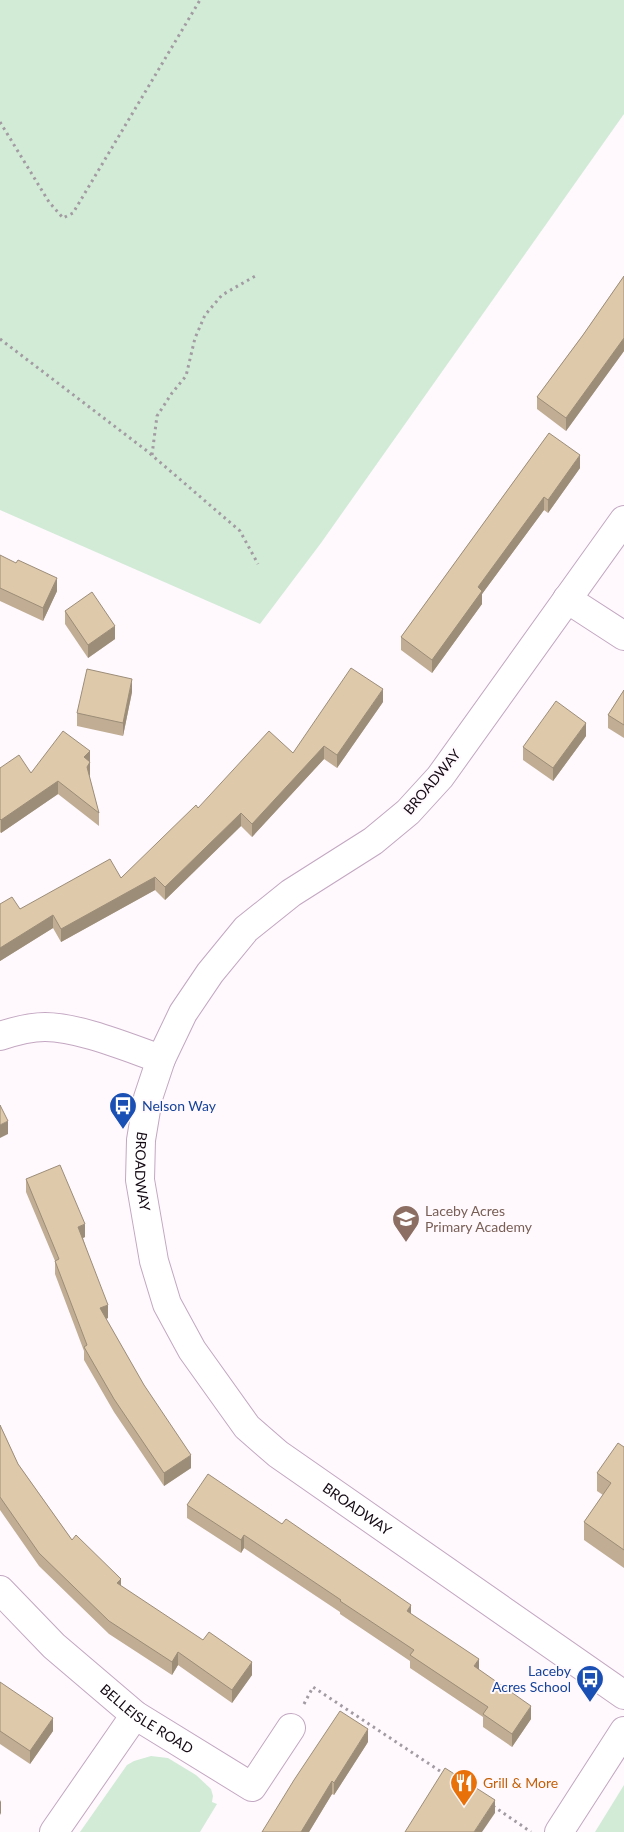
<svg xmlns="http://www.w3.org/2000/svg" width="624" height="1832" viewBox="0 0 624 1832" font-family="Lato,sans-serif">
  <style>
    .green { fill: #d2ebd7 }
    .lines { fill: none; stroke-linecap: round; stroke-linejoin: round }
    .street-casing { stroke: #c3a7c1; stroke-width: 30 }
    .secondary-casing { stroke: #c3a7c1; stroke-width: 30 }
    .path { stroke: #a39ba2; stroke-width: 3; stroke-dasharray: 2.5 4; stroke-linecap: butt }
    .street { stroke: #fff; stroke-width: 28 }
    .secondary { stroke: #fff; stroke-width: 28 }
    .wall { fill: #c0ad93 }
    .shaded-wall { fill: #9c8d78 }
    .building { fill: #dfc9ab; stroke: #9c8d78 }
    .labels { text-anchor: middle; stroke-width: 4; stroke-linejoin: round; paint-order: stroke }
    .street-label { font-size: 14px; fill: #140a13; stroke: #fff9fe }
    .transit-label { font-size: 14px; fill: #164399; stroke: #fff9fe; text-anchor: start }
    .education-label { font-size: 14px; fill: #785e54; stroke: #fff9fe; text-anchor: start }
    .food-label { font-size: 14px; fill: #c56008; stroke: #fff9fe; text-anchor: start }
  </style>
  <rect width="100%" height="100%" fill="#fff9fe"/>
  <g class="green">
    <polygon points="0,0 624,0 624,114 321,543 260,624 0,510"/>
    <polygon points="151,1756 168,1758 196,1775 211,1789 213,1796 212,1802 217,1804 200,1832 80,1832 127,1765 134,1761"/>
    <polygon points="624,1785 624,1832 595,1832"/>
  </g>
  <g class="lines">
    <defs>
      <g id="street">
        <polyline points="567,599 624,636"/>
        <path d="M0 1036C15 1031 29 1027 45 1027 79 1027 129 1048 161 1059"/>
        <path id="s1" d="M0 1590 54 1646 135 1715 252 1787 291 1728"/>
        <polyline points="54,1832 135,1715"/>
        <polyline points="559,1832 624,1731"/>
      </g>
      <g id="secondary">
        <path id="s2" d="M624 520 440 777 408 812 373 841 291 893 246 929 210 973 183 1013 161 1059 148 1098 141 1140 140 1180 154 1261 167 1304 192 1350 247 1427 278 1454 624 1695"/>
      </g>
    </defs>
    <use href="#street" class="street-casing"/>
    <use href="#secondary" class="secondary-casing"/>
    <g class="path">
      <polyline points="0,122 49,202 63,218 73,213 200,0"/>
      <polyline points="0,339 147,451 240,531 258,564"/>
      <polyline points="152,455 157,416 172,393 186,376 195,338 205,315 222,295 257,275"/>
      <polyline points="304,1704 313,1687 446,1775"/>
      <polyline points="493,1806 531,1832"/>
    </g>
    <use href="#street" class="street"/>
    <use href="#secondary" class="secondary"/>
  </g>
  <g class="wall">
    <polygon points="624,276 624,351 566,431 537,409 537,397 583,335"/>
    <polygon points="549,433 580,468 548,513 544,510 482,594 482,604 432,673 401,650 401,637"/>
    <polygon points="0,555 57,591 43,621 0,601"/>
    <polygon points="65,611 115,639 88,658 65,624"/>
    <polygon points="624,690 624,738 608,728 608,715"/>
    <polygon points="132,692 123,736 77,726 77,713"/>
    <polygon points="383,702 337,768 324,759 252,837 241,826 165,900 155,890 61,942 53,928 0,961 0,904 20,909 121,878 198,808"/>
    <polygon points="586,736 553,781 523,760 523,747"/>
    <polygon points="90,761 90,775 89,776 99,813 99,826 58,794 1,833 0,832 0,768 31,773"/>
    <polygon points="26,1179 85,1237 83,1238 108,1318 106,1319 191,1468 164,1486 114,1412 84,1360 84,1351 55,1274 55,1261 26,1192"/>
    <polygon points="0,1425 18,1464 72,1540 121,1586 252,1675 232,1703 178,1665 172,1675 109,1634 39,1566 0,1510"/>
    <polygon points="624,1447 624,1568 584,1540 584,1522 603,1495 597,1491 597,1473"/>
    <polygon points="187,1505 411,1614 479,1670 531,1719 512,1747 483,1727 483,1717 410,1668 410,1661 340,1614 340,1612 244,1548 241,1553 187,1518"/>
    <polygon points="0,1682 53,1731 30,1764 0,1744"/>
    <polygon points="368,1742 334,1795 332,1794 309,1832 262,1832"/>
  </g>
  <g class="shaded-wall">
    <polygon points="624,338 624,351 566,431 566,418"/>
    <polygon points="580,455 580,468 548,513 548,500"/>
    <polygon points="544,497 544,510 482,594 482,604 432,673 432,660 478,587"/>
    <polygon points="57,578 57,591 43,621 43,608"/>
    <polygon points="115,626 115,639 88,658 88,645"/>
    <polygon points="132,679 132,692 123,736 123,723"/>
    <polygon points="383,689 383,702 337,768 337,755"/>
    <polygon points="586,723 586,736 553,781 553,768"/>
    <polygon points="324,746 324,759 252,837 252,824"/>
    <polygon points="90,751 90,775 87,780 84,757"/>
    <polygon points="58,781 58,794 1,833 1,820"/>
    <polygon points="241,813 241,826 165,900 165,887"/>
    <polygon points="155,877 155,890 61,942 61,929"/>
    <polygon points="53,915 53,928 0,961 0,948"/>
    <polygon points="8,1121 8,1134 0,1138 0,1125"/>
    <polygon points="85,1224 85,1237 78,1240 78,1227"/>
    <polygon points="108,1305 108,1318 100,1321 100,1308"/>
    <polygon points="191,1455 191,1468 164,1486 164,1473"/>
    <polygon points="244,1535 244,1548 241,1553 241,1540"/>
    <polygon points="121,1579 121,1592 117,1583"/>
    <polygon points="411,1605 411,1618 407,1611"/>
    <polygon points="178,1652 178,1665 172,1675 172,1662"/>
    <polygon points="479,1659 479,1672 474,1666"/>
    <polygon points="252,1662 252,1675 232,1703 232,1690"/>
    <polygon points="531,1706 531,1719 512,1747 512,1734"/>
    <polygon points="53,1718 53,1731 30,1764 30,1751"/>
    <polygon points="368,1729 368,1742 334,1795 334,1783"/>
    <polygon points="332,1781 332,1794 309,1832 301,1832"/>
    <polygon points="1,1800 1,1813 0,1815 0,1802"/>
    <polygon points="495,1800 495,1813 482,1832 474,1832"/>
  </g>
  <g class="building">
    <polygon points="624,276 624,338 566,418 537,397 583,335"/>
    <polygon points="549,433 580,455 548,500 544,497 478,587 482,591 432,660 401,637"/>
    <polygon points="0,555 16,563 18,560 57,578 43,608 0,588"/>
    <polygon points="92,592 115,626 88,645 65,611"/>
    <polygon points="351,668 383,689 337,755 324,746 252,824 241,813 165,887 155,877 61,929 53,915 0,948 0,904 12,897 20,909 110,859 121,878 196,805 198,808 269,731 293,753"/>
    <polygon points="87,669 132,679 123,723 77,713"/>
    <polygon points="624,690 624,725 608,715"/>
    <polygon points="556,701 586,723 553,768 523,747"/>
    <polygon points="63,731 90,751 84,757 90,762 87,767 99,813 58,781 1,820 0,819 0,768 19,755 31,773"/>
    <polygon points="0,1105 8,1121 0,1125"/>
    <polygon points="60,1165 85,1224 78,1227 108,1305 100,1308 144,1385 191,1455 164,1473 114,1399 84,1347 87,1345 55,1261 59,1259 26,1179"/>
    <polygon points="0,1425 18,1464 72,1540 76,1535 121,1579 117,1583 203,1640 209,1632 252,1662 232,1690 178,1652 172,1662 109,1621 39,1553 0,1497"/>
    <polygon points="618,1443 624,1447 624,1550 584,1522 611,1483 597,1473"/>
    <polygon points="208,1474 282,1524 286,1519 411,1605 407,1611 479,1659 474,1666 531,1706 512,1734 483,1714 488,1707 410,1655 414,1650 340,1601 341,1600 244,1535 241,1540 187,1505"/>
    <polygon points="0,1682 53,1718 30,1751 0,1731"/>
    <polygon points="340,1711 368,1729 334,1783 332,1781 301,1832 262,1832 294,1780"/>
    <polygon points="445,1768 495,1800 474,1832 405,1832"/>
  </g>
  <defs>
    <symbol id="bus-pin" viewBox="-11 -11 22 30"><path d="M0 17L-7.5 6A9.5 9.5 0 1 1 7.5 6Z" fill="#1a4fb4" stroke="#fff9fe"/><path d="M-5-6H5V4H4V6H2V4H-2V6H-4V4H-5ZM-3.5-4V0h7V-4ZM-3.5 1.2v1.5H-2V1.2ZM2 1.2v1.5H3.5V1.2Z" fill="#fff"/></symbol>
    <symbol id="school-pin" viewBox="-11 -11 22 30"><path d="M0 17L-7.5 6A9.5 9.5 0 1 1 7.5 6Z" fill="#8d6e63" stroke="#fff9fe"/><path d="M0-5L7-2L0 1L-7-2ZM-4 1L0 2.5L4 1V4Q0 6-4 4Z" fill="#fff"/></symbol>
    <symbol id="restaurant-pin" viewBox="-11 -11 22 30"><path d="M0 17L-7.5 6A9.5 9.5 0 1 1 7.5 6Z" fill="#e8710a" stroke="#fff9fe"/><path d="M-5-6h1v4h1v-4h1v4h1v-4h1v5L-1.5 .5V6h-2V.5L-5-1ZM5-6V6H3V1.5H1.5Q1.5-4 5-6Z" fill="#fff"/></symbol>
  </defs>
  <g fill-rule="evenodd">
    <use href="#bus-pin" x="107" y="1090" width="32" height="43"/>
    <use href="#school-pin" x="390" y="1203" width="32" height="43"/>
    <use href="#bus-pin" x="574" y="1663" width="32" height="43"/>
    <use href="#restaurant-pin" x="448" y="1767" width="32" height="43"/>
  </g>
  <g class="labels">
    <g class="street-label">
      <text transform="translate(432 782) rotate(-50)" y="5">BROADWAY</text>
      <text dy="5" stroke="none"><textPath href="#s2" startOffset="835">BROADWAY</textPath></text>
      <text dy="5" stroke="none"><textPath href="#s2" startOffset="1255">BROADWAY</textPath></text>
      <text dy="5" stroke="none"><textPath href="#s1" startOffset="196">BELLEISLE ROAD</textPath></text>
    </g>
    <g class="transit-label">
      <text x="142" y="1111">Nelson Way</text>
      <text x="571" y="1676" text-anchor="end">Laceby<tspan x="571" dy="16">Acres School</tspan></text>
    </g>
    <g class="education-label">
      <text x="425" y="1216">Laceby Acres<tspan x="425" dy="16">Primary Academy</tspan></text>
    </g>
    <g class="food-label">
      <text x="483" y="1788">Grill &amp; More</text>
    </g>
  </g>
</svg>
